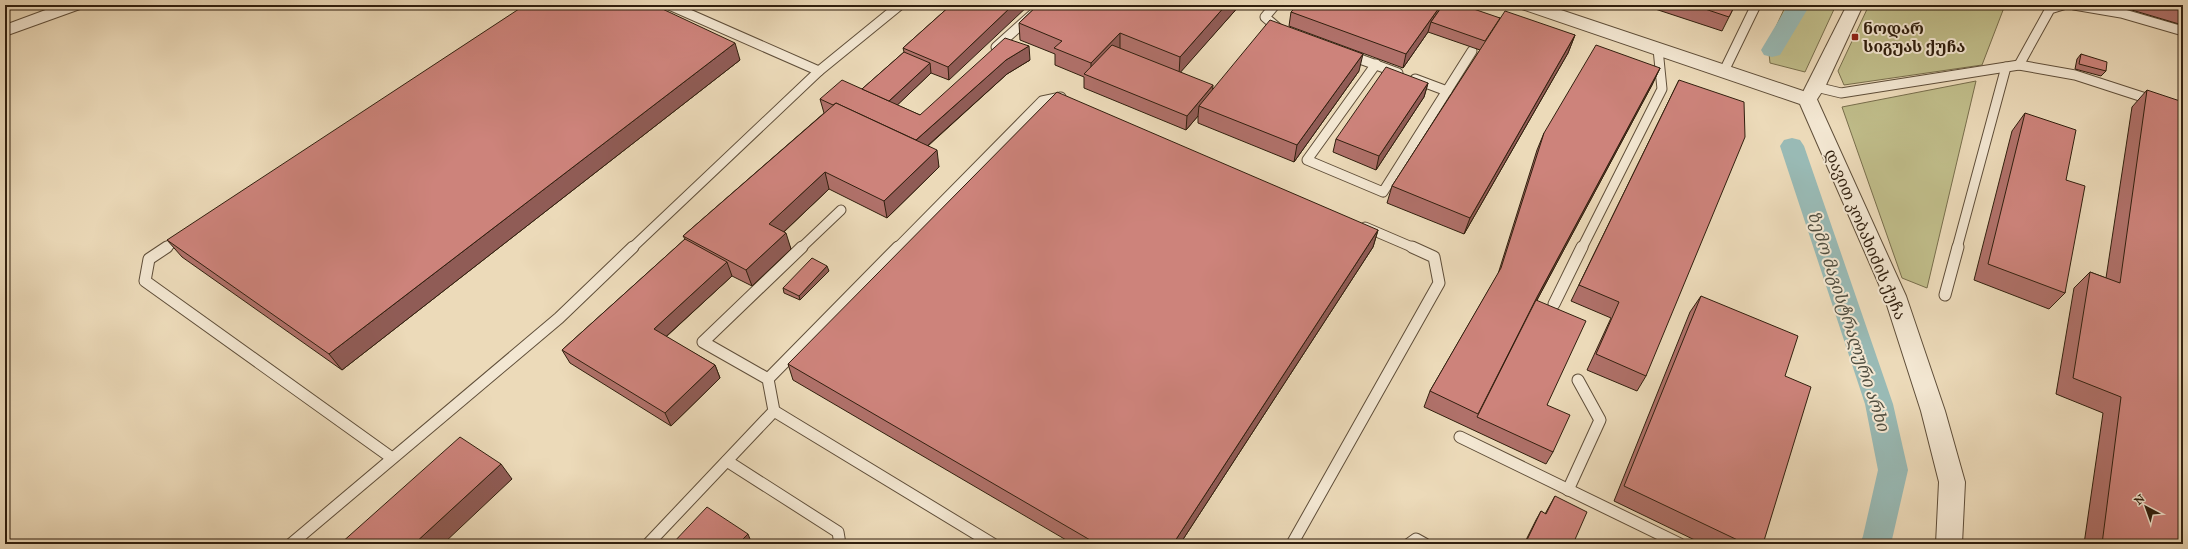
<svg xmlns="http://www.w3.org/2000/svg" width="2188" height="549" viewBox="0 0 2188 549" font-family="'IM FELL Great Primer','Noto Serif Georgian',serif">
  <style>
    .green { fill: #c0bd8a; stroke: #786e4c }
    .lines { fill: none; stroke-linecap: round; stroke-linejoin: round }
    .canal { fill: #99bab5; fill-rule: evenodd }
    .service-far1-casing { stroke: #5f4e39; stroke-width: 11 }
    .service-casing { stroke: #5f4e39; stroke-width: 13 }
    .minor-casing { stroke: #5f4e39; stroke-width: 2 }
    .tertiary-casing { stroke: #5f4e39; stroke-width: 2 }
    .service-far1 { stroke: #f3e7d2; stroke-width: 9 }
    .service { stroke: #f3e7d2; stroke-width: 11 }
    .minor { fill: #f3e7d2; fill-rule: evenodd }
    .tertiary { fill: #f3e7d2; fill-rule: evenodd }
    .wall { fill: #b0716a; stroke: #301f0e }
    .shaded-wall { fill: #905c56; stroke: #301f0e }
    .building { fill: #cd837b; stroke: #301f0e }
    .poi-dot { fill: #8f2418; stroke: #f3e7d2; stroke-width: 1.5 }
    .labels { text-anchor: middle; stroke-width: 4; stroke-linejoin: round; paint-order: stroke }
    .poi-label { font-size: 16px; font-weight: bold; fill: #301f0e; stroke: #f3e7d2; text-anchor: start }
    .street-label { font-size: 16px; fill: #301f0e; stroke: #f3e7d2 }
    .water-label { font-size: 17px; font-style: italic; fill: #504e40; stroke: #f3e7d2 }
  </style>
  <rect width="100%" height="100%" fill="#ecdab9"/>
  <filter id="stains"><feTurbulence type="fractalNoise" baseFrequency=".005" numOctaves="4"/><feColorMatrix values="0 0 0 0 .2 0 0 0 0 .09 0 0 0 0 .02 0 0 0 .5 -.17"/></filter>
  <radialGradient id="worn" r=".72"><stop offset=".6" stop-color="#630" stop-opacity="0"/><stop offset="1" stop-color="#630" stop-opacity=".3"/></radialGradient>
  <g class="green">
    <polygon points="1786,5 1836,5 1805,72 1770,63 1768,44"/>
    <polygon points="1869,5 2005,5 1982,65 1844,85 1838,71"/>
    <polygon points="1976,81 1927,288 1902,278 1842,107"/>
  </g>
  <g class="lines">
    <g class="canal">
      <polygon points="1788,5 1810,5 1780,55 1772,57 1764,55 1761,50"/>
      <polygon points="1792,138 1800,140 1804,146 1893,404 1908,470 1891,544 1860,544 1863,536 1878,470 1865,404 1780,146 1784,140"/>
    </g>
    <defs>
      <g id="service-far1">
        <polyline points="669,5 819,71"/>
        <polyline points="1275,5 1265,17 1280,30"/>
        <polyline points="2074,5 2121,13 2183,31"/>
        <polyline points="996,47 1043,5"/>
        <polyline points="1349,55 1398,73"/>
        <polyline points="1376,64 1307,160 1383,192 1472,51"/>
        <polyline points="2019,65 2050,9 2063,5"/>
        <polyline points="1724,71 1756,5"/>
        <polyline points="1415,79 1447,91"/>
        <polyline points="1816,87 1841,93 2019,65 2075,75 2155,101"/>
        <polyline points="1365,227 1414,248"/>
        <polyline points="165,248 182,237"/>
        <polyline points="632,248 819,71 900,5"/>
        <polyline points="801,248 841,210"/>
        <polyline points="897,248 1042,101 1061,97"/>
        <polyline points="1582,248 1662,89 1658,49"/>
        <polyline points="1957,248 2006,67"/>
      </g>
      <g id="service">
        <polyline points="167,247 149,259 145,281 392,458"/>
        <polyline points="1945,295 1958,247"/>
        <polyline points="1554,304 1582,247"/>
        <polyline points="768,379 898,247"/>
        <polyline points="774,411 993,544"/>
        <polyline points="1460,437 1680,544"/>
        <polyline points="727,461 838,532 840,544"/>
        <polyline points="1568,490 1600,420 1578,380"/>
        <polyline points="291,544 559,318 633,247"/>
        <polyline points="648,544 774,411 768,379 703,342 802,247"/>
        <polyline points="1292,544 1439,283 1434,257 1412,247"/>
        <polyline points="1409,544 1416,539 1425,544"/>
      </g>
      <g id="minor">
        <polygon points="59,5 82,5 80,9 5,36 5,25"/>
        <polygon points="1847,5 1863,5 1825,87 1814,104 1808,106 1802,104 1799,100"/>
      </g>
      <polygon id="tertiary" points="1519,5 1546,5 1815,95 1906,296 1945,411 1965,482 1962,544 1936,544 1939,482 1921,411 1884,296 1800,104 1522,9"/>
    </defs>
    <use href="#service-far1" class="service-far1-casing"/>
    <use href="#service" class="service-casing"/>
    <use href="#minor" class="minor-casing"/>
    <use href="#tertiary" class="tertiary-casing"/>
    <use href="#service-far1" class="service-far1"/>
    <use href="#service" class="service"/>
    <use href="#minor" class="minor"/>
    <use href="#tertiary" class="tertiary"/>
  </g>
  <g class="wall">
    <polygon points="951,5 949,80 931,73 897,105 920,115 1030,60 1007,74 928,146 939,167 887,218 829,189 784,232 791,249 752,286 732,276 666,337 715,365 720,378 671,426 570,363 562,350 685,239 683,236 824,113 820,99 862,89 904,52 903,48"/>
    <polygon points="1038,5 1240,5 1180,72 1213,89 1359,71 1294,162 1198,123 1198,116 1186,130 1084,88 1084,77 1055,65 1055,54 1020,40 1019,23"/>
    <polygon points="1643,5 1735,5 1722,31"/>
    <polygon points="2090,5 2100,5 2098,7"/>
    <polygon points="2115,5 2183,5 2183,19 2179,24"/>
    <polygon points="1291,12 1500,18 1575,35 1568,53 1464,234 1387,203 1392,186 1480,50 1428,32 1403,68 1289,26"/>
    <polygon points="2081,54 2106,71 2101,76 2075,69 2077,59"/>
    <polygon points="740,60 342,370 182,257 167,240"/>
    <polygon points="1660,68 1652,85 1537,300 1547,405 1553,452 1546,464 1424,407 1430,391 1498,274 1537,150 1544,133"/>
    <polygon points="1679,80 1646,376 1637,391 1587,370 1611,318 1571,301"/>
    <polygon points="1428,83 1424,97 1376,170 1333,152 1336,139"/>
    <polygon points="2147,90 2183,544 2084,544 2103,413 2056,394 2074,288 2090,272 2106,278 2132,107"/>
    <polygon points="2025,113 2066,180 2065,293 2049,309 1974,280 2012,131"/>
    <polygon points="1378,230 1373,247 1180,544 1073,544 793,380 788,364"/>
    <polygon points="829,271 800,300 784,293 783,288"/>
    <polygon points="1701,296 1785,376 1763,544 1703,544 1614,501 1690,312"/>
    <polygon points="1555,496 1573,544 1524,544 1536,520 1541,511 1545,514"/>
  </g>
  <g class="shaded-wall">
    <polygon points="1013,5 1029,5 949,80 948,67"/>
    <polygon points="1226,5 1240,5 1179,74 1180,57"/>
    <polygon points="1441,5 1443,5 1431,22 1428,32 1403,68 1406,54"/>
    <polygon points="1120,33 1120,50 1091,77 1091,63"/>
    <polygon points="1575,35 1568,53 1464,234 1470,218"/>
    <polygon points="735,43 740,60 342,370 329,354"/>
    <polygon points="1029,46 1030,60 1007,74 916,156 914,142 1006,60"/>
    <polygon points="1363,54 1359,71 1294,162 1297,145"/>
    <polygon points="930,63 931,73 889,113 887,103"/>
    <polygon points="1660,68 1652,85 1530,313 1537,297"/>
    <polygon points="1428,83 1424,97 1376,170 1379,156"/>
    <polygon points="1213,85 1212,99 1199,106 1198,116 1186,130 1187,116"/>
    <polygon points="937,150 939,167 887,218 884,201"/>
    <polygon points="825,172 829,189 774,241 769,224"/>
    <polygon points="1378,230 1373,247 1180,544 1173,544"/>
    <polygon points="786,233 791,249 752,286 746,270"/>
    <polygon points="727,262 732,276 660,342 654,329"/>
    <polygon points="827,266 829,271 800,300 799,296"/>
    <polygon points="715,365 720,378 671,426 665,413"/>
    <polygon points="501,464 512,479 443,544 414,544"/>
    <polygon points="748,534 752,544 738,544"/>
  </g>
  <g class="building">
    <polygon points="525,5 654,5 735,43 329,354 167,240"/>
    <polygon points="951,5 1013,5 948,67 903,48"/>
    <polygon points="1038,5 1226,5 1180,57 1120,33 1091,63 1054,48 1062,41 1019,23"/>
    <polygon points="1298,5 1441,5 1406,54 1291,12"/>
    <polygon points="1443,5 1462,5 1500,18 1485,41 1431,22"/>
    <polygon points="1693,5 1735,5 1729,17"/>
    <polygon points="2173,5 2183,5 2183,8"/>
    <polygon points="1505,11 1575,35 1470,218 1392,186"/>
    <polygon points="1270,20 1363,54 1297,145 1199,106"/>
    <polygon points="1005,38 1029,46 1006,60 916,140 836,103 833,105 820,99 842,80 920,115"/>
    <polygon points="1112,45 1213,85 1187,116 1084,74"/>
    <polygon points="1596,45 1660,68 1537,297 1478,414 1430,391 1501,268 1544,133"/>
    <polygon points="904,52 930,63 889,101 862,89"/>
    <polygon points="2081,54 2107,62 2106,71 2079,64"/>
    <polygon points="1386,67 1428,83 1379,156 1336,139"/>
    <polygon points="1679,80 1744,102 1745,137 1646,376 1596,354 1619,302 1579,285"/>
    <polygon points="2147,90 2183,102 2183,544 2102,544 2121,397 2073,378 2090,272 2120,283"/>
    <polygon points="1057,92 1378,230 1173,544 1097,544 788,364"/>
    <polygon points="836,103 937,150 884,201 825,172 769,224 786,233 746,270 683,236"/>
    <polygon points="2025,113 2076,130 2066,180 2085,186 2065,293 1988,264"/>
    <polygon points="685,239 727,262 654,329 715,365 665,413 562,350"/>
    <polygon points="812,258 827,266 799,296 783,288"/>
    <polygon points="1701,296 1798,336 1785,376 1811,387 1763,544 1746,544 1624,486"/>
    <polygon points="1536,300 1586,321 1547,405 1570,415 1553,452 1477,417"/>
    <polygon points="460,437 501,464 414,544 340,544"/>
    <polygon points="1555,496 1587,512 1573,544 1525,544 1541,511 1546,514"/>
    <polygon points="707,507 748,534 738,544 672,544"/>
  </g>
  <rect class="poi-dot" x="1851" y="33" width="8" height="8" rx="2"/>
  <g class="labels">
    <g class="poi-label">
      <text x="1863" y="34">ნოდარ<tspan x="1863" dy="18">სიგუას ქუჩა</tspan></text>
    </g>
    <g class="street-label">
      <text transform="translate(1866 234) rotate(67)" y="6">დავით კობახიძის ქუჩა</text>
    </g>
    <g class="water-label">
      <text transform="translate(1849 321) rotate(72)" y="6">ზემო მაგისტრალური არხი</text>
    </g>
  </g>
  <rect width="2188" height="549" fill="none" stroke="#ecdab9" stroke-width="20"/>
  <rect x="6" y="6" width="2176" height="537" fill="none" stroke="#301f0e" stroke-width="2"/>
  <rect x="10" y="10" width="2168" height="529" fill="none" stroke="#301f0e"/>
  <g transform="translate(2146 507) rotate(319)" stroke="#f3e7d2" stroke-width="3" paint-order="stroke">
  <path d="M0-3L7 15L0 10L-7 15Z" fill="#301f0e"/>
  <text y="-6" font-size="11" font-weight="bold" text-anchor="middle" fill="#301f0e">N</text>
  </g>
  <rect width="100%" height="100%" filter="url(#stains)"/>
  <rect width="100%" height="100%" fill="url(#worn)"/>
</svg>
